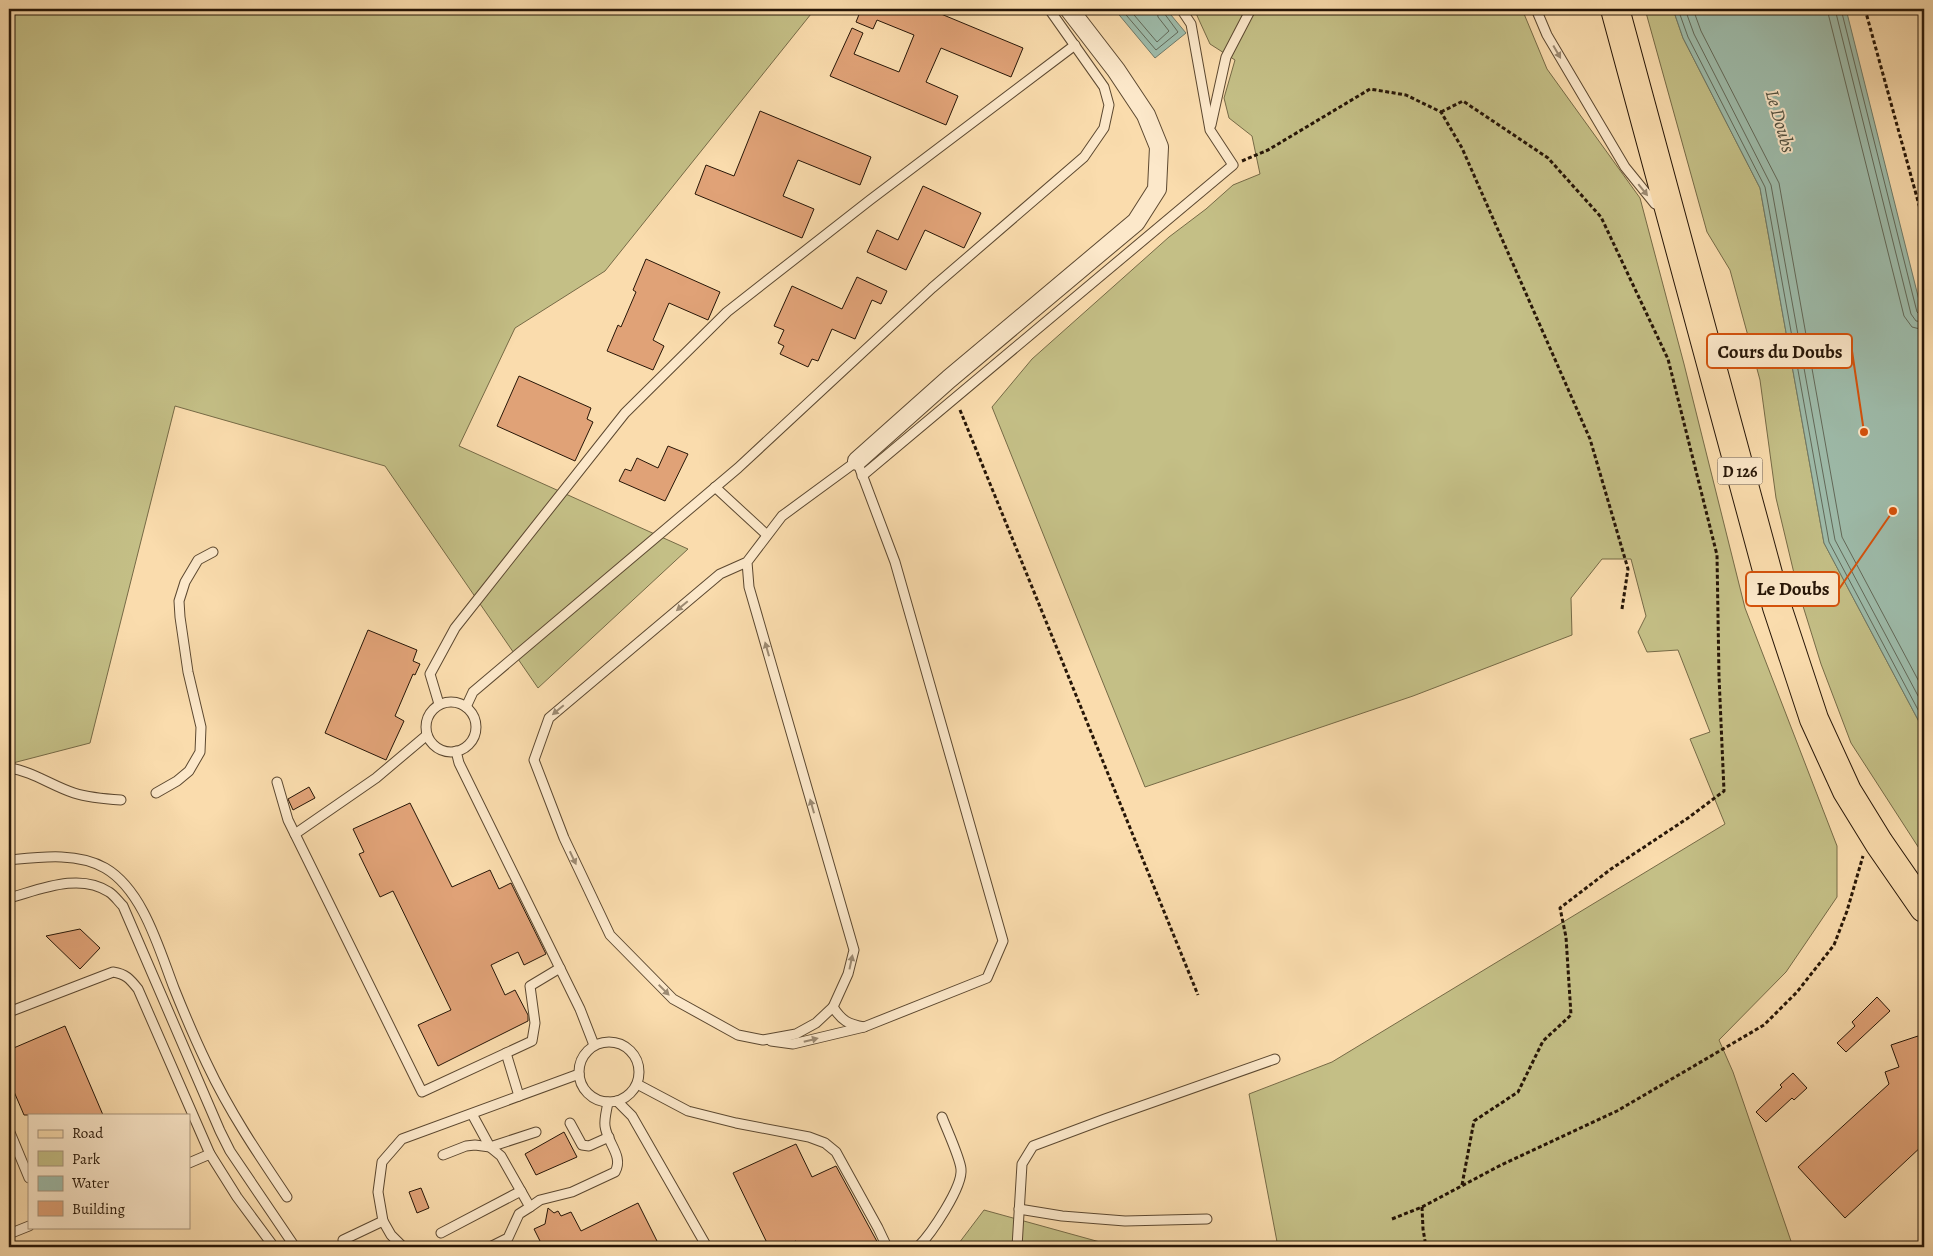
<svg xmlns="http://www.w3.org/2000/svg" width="1933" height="1256" viewBox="0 0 1933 1256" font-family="Alegreya,serif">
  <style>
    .green { fill: #c4bf86; stroke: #766a46 }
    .water { fill: #9ebcab; stroke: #6e7a69 }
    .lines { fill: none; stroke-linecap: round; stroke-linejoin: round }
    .shore { stroke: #626959; stroke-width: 1 }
    .building { fill: #e0a277; stroke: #271607 }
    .service-casing { stroke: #5c4830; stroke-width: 11 }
    .minor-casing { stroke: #5c4830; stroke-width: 20 }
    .primary-casing { stroke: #271607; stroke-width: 30 }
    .path { stroke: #271607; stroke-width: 3; stroke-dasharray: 4 2.5; stroke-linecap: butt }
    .service { stroke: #fce8ca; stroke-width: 9 }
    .minor { stroke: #fce8ca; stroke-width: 18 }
    .primary { stroke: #fadcad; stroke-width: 28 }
    .oneway { fill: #9c8a72 }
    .labels { text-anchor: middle; stroke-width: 4; stroke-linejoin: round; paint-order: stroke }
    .shield { fill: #fce8ca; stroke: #675542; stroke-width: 1 }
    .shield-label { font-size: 16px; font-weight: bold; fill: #271607 }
    .water-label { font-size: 19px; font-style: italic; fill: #515040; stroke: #fce8ca }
    .leader { fill: none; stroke: #d5520c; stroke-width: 2 }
    .callout-dot { fill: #d5520c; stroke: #fce8ca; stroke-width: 2 }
    .callout { fill: #fce8ca; stroke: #d5520c; stroke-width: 2 }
    .callout-label { font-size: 19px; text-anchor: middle; font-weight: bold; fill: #271607 }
  </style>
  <rect width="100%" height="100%" fill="#fadcad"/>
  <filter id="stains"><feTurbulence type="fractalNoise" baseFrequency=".004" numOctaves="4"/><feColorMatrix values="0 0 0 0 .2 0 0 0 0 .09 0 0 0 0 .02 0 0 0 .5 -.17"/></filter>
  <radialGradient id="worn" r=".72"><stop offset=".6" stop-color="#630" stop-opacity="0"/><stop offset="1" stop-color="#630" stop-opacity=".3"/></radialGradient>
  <g class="green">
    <polygon points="9,9 815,9 605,271 515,328 459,446 688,549 538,688 385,466 175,406 90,743 9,764"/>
    <polygon points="1194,9 1522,9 1547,69 1640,198 1684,364 1745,608 1837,846 1837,897 1786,972 1719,1040 1733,1072 1793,1247 1278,1247 1249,1094 1332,1062 1725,824 1690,739 1710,732 1678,650 1647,652 1638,632 1646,616 1631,559 1602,559 1571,598 1572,635 1413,696 1145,787 992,407 1032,359 1169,237 1206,209 1233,185 1260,174 1252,136 1229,118 1224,98 1235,60 1210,44"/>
    <polygon points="1645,9 1673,9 1683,38 1760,188 1824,543 1924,731 1924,856 1851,743 1821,664 1798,590 1776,498 1760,380 1730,270 1707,232"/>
    <polygon points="984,1210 1118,1247 956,1247"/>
  </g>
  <g class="water">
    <polygon points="1116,9 1166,9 1186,33 1155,58 1115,10"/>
    <polygon points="1673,9 1846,9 1924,320 1924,731 1824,543 1760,188 1683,38"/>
  </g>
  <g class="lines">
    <g class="shore">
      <polyline points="1121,9 1156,50 1178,32 1164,13 1163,9"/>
      <polyline points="1129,9 1157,42 1169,31 1158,17 1157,9"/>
      <polyline points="1678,9 1688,37 1765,187 1829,542 1924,721"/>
      <polyline points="1685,9 1694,34 1771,185 1835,540 1924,707"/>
      <polyline points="1693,9 1701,31 1779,183 1842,537 1924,691"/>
      <polyline points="1827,9 1904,316 1912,327 1924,330"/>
      <polyline points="1835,9 1911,314 1916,321 1924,322"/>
      <polyline points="1841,9 1917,312 1920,315 1924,316"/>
    </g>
  </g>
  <g class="building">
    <polygon points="852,9 929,9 1023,48 1011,77 941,48 926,82 958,96 946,125 830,76 852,28 863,33 854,54 899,72 914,35 877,20 873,29 856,22 860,12"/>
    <polygon points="760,111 871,157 860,185 798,160 783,196 814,209 802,238 695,194 706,165 734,176"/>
    <polygon points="923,186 981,213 964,248 925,230 906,270 867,252 877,230 898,240"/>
    <polygon points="646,259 720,292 708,320 669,303 653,340 664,346 653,370 607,351 618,325 621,327 636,292 633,290"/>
    <polygon points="857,277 887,291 881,304 872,300 855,339 832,329 818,361 812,359 808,367 780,354 784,346 778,343 784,330 774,326 792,286 842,309"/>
    <polygon points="519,376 591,408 587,419 593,422 575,461 497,426"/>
    <polygon points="668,446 688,454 665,501 619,481 625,469 631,471 637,458 658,468"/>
    <polygon points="368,630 417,650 413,661 420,664 415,675 413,674 395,716 404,721 386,760 325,733"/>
    <polygon points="309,787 315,798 293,810 288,799"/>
    <polygon points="410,803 452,887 490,870 499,889 511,883 546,954 524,965 518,952 491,965 505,995 515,990 528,1015 528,1021 438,1066 418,1025 451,1010 393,891 380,897 359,854 364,852 353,829"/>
    <polygon points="80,929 100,948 80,969 46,936"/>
    <polygon points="1877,997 1890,1011 1846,1052 1837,1043 1855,1026 1852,1022"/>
    <polygon points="65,1026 103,1115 24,1115 9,1080 9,1050"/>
    <polygon points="1924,1034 1924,1144 1845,1218 1798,1167 1889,1084 1885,1072 1899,1067 1891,1045"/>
    <polygon points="1793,1073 1807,1088 1794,1100 1792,1098 1766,1122 1756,1112 1782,1087 1780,1085"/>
    <polygon points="564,1132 577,1157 536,1175 525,1154"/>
    <polygon points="796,1144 812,1177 836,1166 880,1247 799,1247 796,1241 782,1247 769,1247 733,1173"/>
    <polygon points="421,1188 429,1208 417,1213 409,1192"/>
    <polygon points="638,1203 660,1247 543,1247 534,1229 545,1224 548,1208 554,1213 558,1211 561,1216 571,1212 581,1231"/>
  </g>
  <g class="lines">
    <defs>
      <g id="service">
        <polyline points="1536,9 1547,35 1625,167 1655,204 1662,205"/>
        <polyline points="1211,125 1226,57 1251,9"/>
        <polyline points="862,476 1233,165 1210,130 1191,24 1181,9"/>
        <polyline points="715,487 767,535"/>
        <polyline points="747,562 749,587 854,950 848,974 833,1007 816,1023 796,1034 763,1040 738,1035 673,999 610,935 564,838 534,760 549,718 720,574 747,562 782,516 857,461 895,562 1003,941 987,978 864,1027"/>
        <circle cx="451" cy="727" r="25"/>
        <polyline points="439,704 430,674 455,628 625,413 727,312 870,200 1075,45"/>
        <polyline points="466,707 473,692 738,468 932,288 1084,157 1104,128 1109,105 1104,87 1049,9"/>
        <polyline points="456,751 459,763 580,1009 594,1045"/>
        <path d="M9 768C32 771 52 786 74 793 90 798 105 799 121 800"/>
        <polyline points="277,782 288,820 422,1092 532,1041 535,1023 530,986 560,968"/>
        <polyline points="156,793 177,781 189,771 200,752 201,727 188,672 180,617 179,601 185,582 198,560 213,552"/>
        <polyline points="295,834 376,778 427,735"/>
        <path d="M9 860C40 857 77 852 105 868 143 890 159 949 174 988 184 1013 195 1039 207 1064 229 1111 258 1154 287 1197"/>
        <path d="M9 898C39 890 79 872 109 892 114 895 118 901 123 906L220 1131 230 1151 295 1247"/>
        <path d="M9 1012 113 972C126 974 130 979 138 989L210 1154 237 1197 274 1247"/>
        <path d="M771 1041 793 1044 864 1027C848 1024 842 1021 833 1007"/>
        <circle cx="609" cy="1072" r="30"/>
        <polyline points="506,1053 519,1096"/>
        <polyline points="637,1084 688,1111 736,1123 809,1137 825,1143 836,1152 878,1228 887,1247"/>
        <polyline points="617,1101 632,1116 707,1247"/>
        <polyline points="472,1114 490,1147 501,1156 530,1207 519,1214 508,1238 490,1247"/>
        <polyline points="570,1123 582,1145 589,1146 609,1137"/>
        <polyline points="9,1130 29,1178"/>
        <polyline points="443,1155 466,1146 475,1145 490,1147 536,1132"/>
        <polyline points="189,1163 210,1154"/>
        <path d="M530 1207 540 1200 572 1192 615 1172C624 1156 607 1143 605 1126 604 1119 607 1109 608 1102"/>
        <polyline points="1019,1209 1062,1216 1125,1221 1207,1219"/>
        <polyline points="383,1221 391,1235 403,1247"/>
        <polyline points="441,1233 521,1191"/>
        <polyline points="9,1234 29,1226"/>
        <polyline points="343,1240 383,1221 378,1192 382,1162 402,1139 579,1074"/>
        <path d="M918 1247C931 1234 963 1187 961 1169 960 1158 947 1130 942 1117"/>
        <polyline points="1017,1247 1022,1164 1033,1146 1105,1119 1275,1059"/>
      </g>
      <polyline id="minor" points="857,461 949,379 1136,222 1157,189 1159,147 1146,115 1116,70 1069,9"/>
      <polyline id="primary" points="1615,9 1777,607 1814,719 1847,791 1879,843 1924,908"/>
    </defs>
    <use href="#service" class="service-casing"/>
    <use href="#minor" class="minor-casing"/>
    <use href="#primary" class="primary-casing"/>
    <g class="path">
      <polyline points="1865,9 1924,223"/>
      <polyline points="1441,112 1463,101 1548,158 1601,217 1668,359 1717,555 1719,677 1724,791 1688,818 1611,869 1560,908 1566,937 1571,1015 1543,1041 1518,1092 1474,1121 1462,1185"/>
      <polyline points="1242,161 1268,150 1370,89 1406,95 1441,112 1462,148 1590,439 1628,569 1622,609"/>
      <polyline points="960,410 1198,995"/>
      <polyline points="1422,1207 1423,1229 1426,1247"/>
      <polyline points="1392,1219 1422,1207 1501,1165 1617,1111 1764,1025 1797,992 1834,945 1847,911 1863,856"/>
    </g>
    <use href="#service" class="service"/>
    <use href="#minor" class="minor"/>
    <use href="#primary" class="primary"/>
  </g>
  <defs><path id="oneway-solid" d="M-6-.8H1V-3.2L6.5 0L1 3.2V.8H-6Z" transform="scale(1.25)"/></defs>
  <g class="oneway">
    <use href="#oneway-solid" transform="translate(1557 52) rotate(60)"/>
    <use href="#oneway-solid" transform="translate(1643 190) rotate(51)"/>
    <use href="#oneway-solid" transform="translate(682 606) rotate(140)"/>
    <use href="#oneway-solid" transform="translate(767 649) rotate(-106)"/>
    <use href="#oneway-solid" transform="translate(558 710) rotate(140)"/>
    <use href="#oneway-solid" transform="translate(812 806) rotate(-106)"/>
    <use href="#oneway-solid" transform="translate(573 858) rotate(65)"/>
    <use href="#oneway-solid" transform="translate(851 962) rotate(-78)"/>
    <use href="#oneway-solid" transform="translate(664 990) rotate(45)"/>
    <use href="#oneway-solid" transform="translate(811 1040) rotate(-14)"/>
  </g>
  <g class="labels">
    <rect class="shield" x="1717.5" y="457.5" width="45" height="27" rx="4"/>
    <g class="shield-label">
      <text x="1740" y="477">D 126</text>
    </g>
    <g class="water-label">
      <text transform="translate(1781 121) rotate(74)" y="7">Le Doubs</text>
    </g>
  </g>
  <path class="leader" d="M1864 432L1852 351M1893 511L1839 589"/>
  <g class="callout-dot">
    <circle cx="1864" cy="432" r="5"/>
    <circle cx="1893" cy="511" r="5"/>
  </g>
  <g class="callout">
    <rect x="1707" y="334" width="145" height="34" rx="5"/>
    <rect x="1746" y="572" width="93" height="34" rx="5"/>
  </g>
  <g class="callout-label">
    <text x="1780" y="358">Cours du Doubs</text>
    <text x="1793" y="595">Le Doubs</text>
  </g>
  <rect width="1933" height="1256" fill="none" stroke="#fadcad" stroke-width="30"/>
  <rect x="10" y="10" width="1913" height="1236" fill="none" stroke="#271607" stroke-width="2.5"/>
  <rect x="15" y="15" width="1903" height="1226" fill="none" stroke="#271607"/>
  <rect x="28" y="1114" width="162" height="115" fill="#fce8ca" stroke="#a7947c"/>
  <rect x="38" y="1130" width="25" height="8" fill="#fadcad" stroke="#a7947c"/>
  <text x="72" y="1138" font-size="15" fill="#271607">Road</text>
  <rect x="38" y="1151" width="25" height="15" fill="#c4bf86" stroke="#a7947c"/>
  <text x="72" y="1164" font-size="15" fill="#271607">Park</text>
  <rect x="38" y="1176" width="25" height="15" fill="#9ebcab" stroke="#a7947c"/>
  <text x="72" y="1188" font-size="15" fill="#271607">Water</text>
  <rect x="38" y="1201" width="25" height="15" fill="#e0a277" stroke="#a7947c"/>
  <text x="72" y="1214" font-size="15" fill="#271607">Building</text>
  <rect width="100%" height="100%" filter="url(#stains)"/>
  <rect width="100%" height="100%" fill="url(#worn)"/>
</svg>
